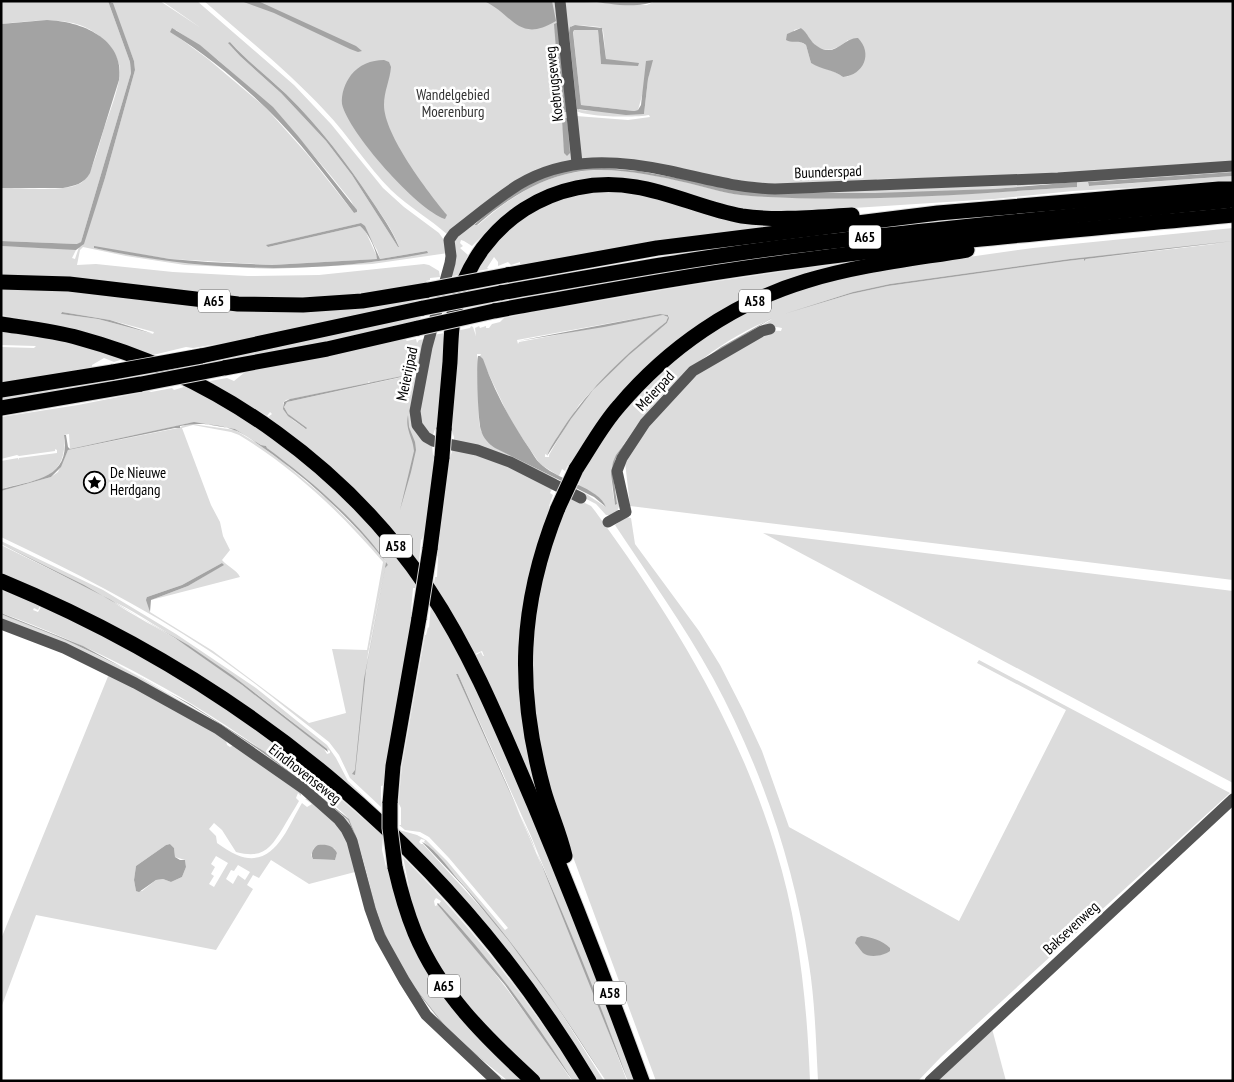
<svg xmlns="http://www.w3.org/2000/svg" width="1234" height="1082" viewBox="0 0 1234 1082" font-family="'PT Sans Narrow',sans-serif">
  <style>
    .green { fill: #dcdcdc; fill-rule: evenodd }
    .water { fill: #a3a3a3 }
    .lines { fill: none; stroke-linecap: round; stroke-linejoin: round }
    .highway-casing { stroke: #dbdbdb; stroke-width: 17 }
    .minor { stroke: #555; stroke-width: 11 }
    .highway { stroke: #000; stroke-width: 15 }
    .highway-bridge-casing { stroke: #dbdbdb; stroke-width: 17; stroke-linecap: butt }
    .highway-bridge { stroke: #000; stroke-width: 15 }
    .labels { text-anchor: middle; stroke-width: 5; stroke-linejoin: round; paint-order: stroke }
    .shield { fill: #fff; stroke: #4c4c4c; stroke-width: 1 }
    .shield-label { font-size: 14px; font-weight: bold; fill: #000 }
    .street-label { font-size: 15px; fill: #000; stroke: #fff }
    .park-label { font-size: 15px; fill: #333; stroke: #fff }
    .poi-label { font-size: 15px; fill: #000; stroke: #fff; text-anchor: start }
  </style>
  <rect width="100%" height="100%" fill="#fff"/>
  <g class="green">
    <path d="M1 1H108L130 62 131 73 81 242 78 244 1 241V188C21 187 64 193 81 183 92 176 99 145 103 132 108 116 121 84 120 69 119 60 114 52 108 45 81 12 39 21 1 24Z"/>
    <path d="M111 1H160L201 28 162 1H197L294 85 331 124 383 188 404 207 439 233 446 243 448 253 372 264 273 269 185 265 126 256 83 247 80 250 77 265 96 264 173 272 248 276 319 275 424 264 429 265 439 271 440 277 430 278V280L426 281V283H420V284L362 293 360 292V293L349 295 291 297 235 296 1 276V246L74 249 76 250 72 258 75 259 79 247 82 246 105 178 135 70 134 61ZM176 30 191 40 218 60 276 111 331 176 351 201 357 212 354 213 308 155 266 108 208 59 170 31ZM230 42C247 61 268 77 286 94 319 126 347 163 372 201 382 216 393 230 399 247H398L352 175 326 141 281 93 240 56 229 44ZM361 223 377 250 380 259 427 251C392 261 358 264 322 266 245 269 169 264 94 248V247L170 259 272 265 378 259 365 230 360 226 268 247 267 245Z"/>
    <path d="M204 1H558L575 160 448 235C430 219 409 207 391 190 367 166 349 136 325 111 288 71 245 37 204 1Z"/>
    <path d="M563 1 647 5 655 1H1233V163L1069 175 877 179 875 182 782 186 585 160 580 157 576 116 628 120 650 117 649 115C635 118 584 117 574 110ZM578 25 600 27 603 30 606 59H608L601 64 598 30 577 29 573 30 581 105 634 111 638 110 652 60 648 79 644 114 579 110 571 26ZM801 28C807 32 808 38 813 43 824 55 838 49 848 40L856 71 847 77H843L835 72 811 63 806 45 799 41H793L794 30Z"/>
    <path d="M604 165 664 172 720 186 752 190 1054 181 1233 168V172L1088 182 1089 186H1093L1233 176V182L1073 191 994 199 791 212 760 211 735 207 645 182 615 178H599L560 185 529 198 502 217 472 246 464 241 461 240 460 243 463 246 460 248 468 255 467 257 459 275 448 277 453 263 452 245 453 238C461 229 473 221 483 214 521 183 554 166 604 165ZM592 167C650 165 704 189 761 193 838 197 917 193 993 189 1021 187 1049 182 1077 183L1076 187C969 194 860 202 752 196 730 195 710 188 689 183 654 175 613 166 577 172 538 178 507 200 478 225H474V223C514 191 540 172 592 167Z"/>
    <polygon points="613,187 697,208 838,219 600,251 520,265 520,262 511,265 508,262 498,266 498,262 494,257 487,268 489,269 471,272 483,252 543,202"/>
    <path d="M1233 228V580L630 506 625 462 622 461C645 414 697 370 742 345 754 338 766 329 781 331L782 328C768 324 757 332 746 339 695 366 646 408 618 459 614 473 631 518 606 515L596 504 573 492 576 489C588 494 596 501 606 507 601 496 589 491 578 486L581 479 579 478C608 416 662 365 718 328L720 330 719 328 747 312 746 311 776 297 812 284 875 270 1033 248ZM1224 243 1086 259V260L1084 259 1067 261 888 286 851 294 784 314 853 292 890 284 1070 259ZM772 319 696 366 664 396 642 420C674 377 722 339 772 319ZM632 434 617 457 613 467 617 504 615 505C609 472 609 460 632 434Z"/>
    <path d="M872 261 698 329 573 464 568 465 565 471 562 469 559 476 540 464 512 423 480 356 481 354H477L479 423 481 431 492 446 557 479 556 481 454 440V437L452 431 456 331 470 328 471 326 473 327 476 336 475 328 479 326 480 328 486 326V328H489L492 324 500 322 504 318 528 313 691 285 812 267ZM660 314 668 315 669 316 667 323C632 351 596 381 571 419 563 430 556 443 549 455V457H545V454L547 455 579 405C606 374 634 347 666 322L668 317 663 315 519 342 518 344 517 340Z"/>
    <path d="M1 284 224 305 426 294 425 299H415L414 302 229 342 193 348 186 347 153 355 115 341 71 329 1 315ZM62 312 110 320 154 332 153 334 98 319 61 314Z"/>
    <polygon points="421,316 420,320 404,324 270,353 214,363 209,360"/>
    <polygon points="1,328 61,340 123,359 114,362 104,358 92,365 92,367 1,383 1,347 34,348 36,346 1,345"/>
    <polygon points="445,333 438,429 435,429 433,435 434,438 418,418 433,335"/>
    <path d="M404 338 407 341 416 339 417 343 419 340 426 339 413 409 432 445 433 455H435L425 536H423L422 540 421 539 419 562C373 503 328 460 268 417L272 414 270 412 267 416 210 381 227 378 234 381 245 372ZM414 371 417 372 415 378 412 375 287 402 284 407 288 414 306 429C296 422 284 416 283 403L286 400 368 383 369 381 370 383 412 374 411 372Z"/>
    <polygon points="122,377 127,379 1,402 1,397"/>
    <path d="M187 386C248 417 310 461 357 510 378 532 397 558 416 581L415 588H413L411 612H413L385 785 381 786V807L350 778 339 755 329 742C289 711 250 678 208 650 142 606 72 571 1 537V491L51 477 58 472 68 450 178 428 190 423 70 449 69 434 64 435C68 481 37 479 1 489V461L18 458 19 460V458L57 453V450L55 449V451L19 456 17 455 1 459V417L78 405 149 391 151 392 172 388 174 390ZM198 423 235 429 261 445 266 446 267 448C305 478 345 508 374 547L328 500 284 463 258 444 235 430 192 424ZM193 425 231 432 239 435C294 468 341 513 383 562L367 650 332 649 346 713 309 723 213 651 150 612 147 597 182 585 222 563 223 565 188 586 151 600 240 577C237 570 227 566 222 560L230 550 223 536 220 522 211 505 182 428ZM377 551 388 565 385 568 366 670 359 731 368 654 386 562Z"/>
    <polygon points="453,448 476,451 553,487 550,493 553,495 549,506 549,516 523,630 554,830 476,655 481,652 483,656 484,656 482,651 475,654 455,617 434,583 435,577 437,577 438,556 437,556 450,458"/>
    <path d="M571 496 591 506 595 511C671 615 739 726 776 850 799 925 807 1002 810 1081H656L569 846 554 799 540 751 534 704 532 639 543 570 567 505 572 498Z"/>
    <path d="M626 517 631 518 635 544 699 631 720 665 743 710 762 751 789 827 959 921 1066 710 977 663 979 660 1230 793 1040 966 941 1057 918 1081H818C816 1042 815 1002 809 964 794 863 761 767 713 678 684 625 648 575 615 525Z"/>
    <polygon points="763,533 1233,591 1233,783"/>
    <path d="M1 541 103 590 176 634 256 688 327 745 336 758 348 781 381 813V816L286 736 1 575V545L104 596 1 544ZM112 601C131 609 148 621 166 632 222 666 274 706 324 748L330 751V753L327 754 324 749C278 711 230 675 181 642 159 628 133 616 112 601Z"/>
    <path d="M1 590 40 606 38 610 34 608 33 610 38 612 41 607C135 650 226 703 306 770L304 772 306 773 308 771 319 780 383 836 382 850 386 867 388 866C392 885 396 904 403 921 429 989 472 1033 524 1081H508L450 1032 409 980 389 945C409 1000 462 1045 506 1081H499C439 1029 400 991 373 914 367 895 363 875 357 856 355 846 353 835 348 827 343 820 335 815 328 809 312 796 297 784 280 772 192 709 104 659 1 622V614L58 636 129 671 210 718 290 772 348 820 354 833 375 909C373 895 355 826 348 818 335 804 314 789 298 777 211 709 106 650 1 613Z"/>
    <path d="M431 604 456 645 526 800 636 1081H628L577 948 627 1081H606C578 1035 547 991 515 948L556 1005 604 1081H596L399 834V830L417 835 426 840 447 861 505 930 508 928 449 858 429 837 420 832 405 830 399 825H401V808L399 804V797L402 765 425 635H426L428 627 429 628ZM456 674H458L531 836 562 913 506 783ZM421 839 425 840 424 842 461 882 494 922 423 844H421L419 842Z"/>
    <path d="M1 626 66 651 105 669 162 700 226 740 227 745 230 747 234 745 301 793V796L298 793 296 798 299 801C294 810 288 819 283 828 270 849 263 859 236 852L222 830 214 823 209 829 216 836 217 843C223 847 230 852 237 855 274 870 287 828 302 803L307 807 312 804 305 799 308 798C322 810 341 821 348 838 357 865 362 892 371 919 395 991 436 1032 493 1081H490C467 1060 443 1041 423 1017 388 974 371 924 355 872L309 884 271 860 259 878 253 875 247 885 253 889 216 950 36 915 1 1008V939L109 674 62 652 1 629ZM170 844 174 848 175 857 185 860 186 867 182 877 171 882 163 879 156 880 142 891H136L134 880 136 866 166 845ZM321 845 334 848 337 853 335 860 313 859 311 855 314 848ZM216 856 228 863 214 887 209 884 214 876 211 874 215 867 211 864ZM238 865 250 872 245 880 238 875 233 884 226 879 231 870 234 871Z"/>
    <path d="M403 857C470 925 529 1000 580 1081H573C533 1019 490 958 439 904L441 901 436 898 434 901 435 906 438 905C487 960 531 1019 572 1081H537L491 1038 425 949 407 887H409Z"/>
    <polygon points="991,1025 1006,1081 933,1081"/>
  </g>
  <g class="water">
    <polygon points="108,1 113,3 134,61 135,70 105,178 84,244 76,250 1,246 1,241 77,244 81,242 131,73 130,62"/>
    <polygon points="241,1 258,1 356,46 362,51 358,52 350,49 274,13"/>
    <path d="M484 1H552L556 21C518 44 513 14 484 1Z"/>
    <path d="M591 1H655C638 9 609 4 591 1Z"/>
    <path d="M47 20C80 21 125 38 119 80L90 173C84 184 74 186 63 188H1V24Z"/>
    <polygon points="559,22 567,112 561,112 554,24"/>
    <polygon points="575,25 602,28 606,59 639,63 638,66 601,64 598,30 574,30 573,32 581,105 634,111 638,110 641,105 646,61 653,60 648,79 644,114 626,115 577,109 569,33 570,27"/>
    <path d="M172 28 200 45 273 107 298 136 357 210V212L354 213C327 177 298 139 266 108 237 80 204 53 170 32Z"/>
    <path d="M801 28C808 33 810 42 817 46 835 59 844 37 858 38 873 53 864 75 843 77 833 69 822 70 811 63L806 45C799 39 793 44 786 40L787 34Z"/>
    <path d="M230 42C247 61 267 76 286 94 319 126 347 163 372 201 382 216 392 230 399 247H398L352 175 326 141 281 93 240 56 228 43Z"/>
    <path d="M384 60 389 62 391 67C390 80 384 91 384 105 384 135 428 192 447 215L445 219C417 210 348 132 342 104 341 94 345 83 351 75 359 65 371 60 384 60Z"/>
    <polygon points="567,118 570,153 567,156 564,153 562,119"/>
    <path d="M592 167 639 171 760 193H875L993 189 1077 182V187C969 194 859 203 751 196 729 195 709 188 688 183 653 175 611 166 576 172 537 179 506 200 477 225H474C501 202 526 181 561 172 571 169 582 169 592 167Z"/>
    <polygon points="1233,172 1233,176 1089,186 1088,182"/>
    <path d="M361 223 365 226 380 259 427 251 428 253C318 275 202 272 94 248V246L170 259 208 262 272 265 377 259C376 249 368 232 360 226L268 247 266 245Z"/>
    <polygon points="1233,241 1086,259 1084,261 1084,259 1067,261 888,286 851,294 784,314 853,292 890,284 1070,259"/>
    <polygon points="62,312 110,320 154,334 98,319 61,314"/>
    <path d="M660 314 668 315 669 318 667 323 629 355 593 390 571 419 547 456C550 447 557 438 562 430 590 387 627 353 666 322L668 317 663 315 604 327 518 341Z"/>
    <polygon points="772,318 722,349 618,454 615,460 613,474 617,504 615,505 611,474 613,462 616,455 642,420 696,365 721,347"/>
    <path d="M478 356H480L483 359C494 391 510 420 529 448 533 454 537 462 543 466 559 480 599 488 606 507L594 497 495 448C489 444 483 438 481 430 478 422 476 363 478 356Z"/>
    <polygon points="412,374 415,374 287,402 284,407 288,414 307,428 306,429 288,416 283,409 284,402 290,399"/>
    <path d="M408 415 409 427 415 442 416 450 411 472 400 510 414 451C413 437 405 430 408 415Z"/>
    <path d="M194 422 235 429 261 445 266 446 267 448C309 479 359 521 388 565L385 568 366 670 355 775 352 774 355 770 364 679 386 562C353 521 315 485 272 454 261 446 249 437 237 431 220 424 197 422 180 426V428H175L68 450 61 467 51 477 1 491V489C34 480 71 479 64 435H66L68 447 70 449Z"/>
    <polygon points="1,544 84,585 188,645 233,676 327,749 328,752 242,685 175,638 109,599"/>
    <polygon points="222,563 224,565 188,586 151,600 150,612 146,600 147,597 182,585"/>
    <path d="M1 613 83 646 190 704 265 752 349 819 356 836 379 920 397 960 409 980 450 1032 508 1081 449 1032 408 980 396 960 377 919 354 833 348 820C266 748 171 688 72 643 49 632 25 624 1 614Z"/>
    <path d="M456 674H458C517 809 579 942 628 1081L532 841Z"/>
    <path d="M422 842C433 847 448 867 456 877 513 940 561 1009 606 1081L556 1005 509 941 465 888Z"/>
    <polygon points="170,844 174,848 175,857 180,860 185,860 186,867 182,877 171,882 163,879 156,880 139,892 136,891 134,880 136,866 166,845"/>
    <path d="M318 845C326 844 333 845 337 853L335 860 313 859C310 854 313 848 318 845Z"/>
    <path d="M438 903C489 957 534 1018 573 1081L505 985 437 904Z"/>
    <path d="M861 936C871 937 882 940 890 948V951C884 956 869 958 863 953 860 950 858 946 855 943L857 938Z"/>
  </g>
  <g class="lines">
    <defs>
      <g id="highway">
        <polyline points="507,275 657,248 938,213 1219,189 1233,189"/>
        <polyline points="1,282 69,284 238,304 303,305 362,301 428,290"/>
        <path d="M500 293C597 276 694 258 792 246 939 228 1086 215 1233 200"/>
        <path d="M494 311C594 293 695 274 796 261 941 241 1087 229 1233 215"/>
        <path d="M1 324C27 328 54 331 79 338 220 376 348 469 429 590 473 656 503 732 534 804 572 895 608 988 642 1081"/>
        <polyline points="201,356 423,308"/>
        <polyline points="224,368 327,349 418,328"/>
        <polyline points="1,390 113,372"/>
        <polyline points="1,408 141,384"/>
        <path d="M444 430C446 407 448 385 450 362 451 342 451 321 457 302 479 222 555 173 636 187 673 193 706 210 742 216 778 221 816 217 852 215"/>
        <path d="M576 469C590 448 602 425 619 406 668 348 733 303 806 281 858 265 913 259 967 250"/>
        <path d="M558 508C519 605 516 689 544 791 550 812 560 834 565 856"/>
        <polyline points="430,549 442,457"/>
        <path d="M1 581C248 683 451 852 589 1081"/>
        <polyline points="390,803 393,766 419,618"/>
        <path d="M395 867C400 889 406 911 415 933 440 993 485 1037 533 1081"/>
      </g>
    </defs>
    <use href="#highway" class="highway-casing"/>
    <g class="minor">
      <polyline points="560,1 577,163"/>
      <path d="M581 498 510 462 477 450 433 441 426 437 417 425 415 411 427 347 450 263 451 256 449 240 454 233C475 217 496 199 518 185 566 156 618 160 670 171 706 179 738 188 775 189L1058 178 1233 166"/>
      <polyline points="608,522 626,512 617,471 622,458 645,423 693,371 762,331 770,329"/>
      <polyline points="1,624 64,648 135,683 218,729 304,789 339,820 346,829 352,841 370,909 380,937 404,980 426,1015 496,1081"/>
      <polyline points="930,1081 1233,799"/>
    </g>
    <use href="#highway" class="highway"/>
    <defs>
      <g id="highway-bridge">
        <polyline points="428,290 507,275"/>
        <polyline points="423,308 500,293"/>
        <polyline points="418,328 494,311"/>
        <polyline points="113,372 201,356"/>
        <polyline points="141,384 224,368"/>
        <polyline points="442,457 444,430"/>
        <polyline points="558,508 576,469"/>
        <polyline points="419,618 430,549"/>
        <polyline points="390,803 390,828 395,867"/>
      </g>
    </defs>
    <use href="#highway-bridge" class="highway-bridge-casing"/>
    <use href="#highway-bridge" class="highway-bridge"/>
  </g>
  <defs>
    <symbol id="sight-ring" viewBox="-11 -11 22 22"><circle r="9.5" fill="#fff" stroke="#000" stroke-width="1.5"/><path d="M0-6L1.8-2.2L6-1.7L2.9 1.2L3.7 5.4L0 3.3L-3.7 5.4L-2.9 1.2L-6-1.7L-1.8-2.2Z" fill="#000"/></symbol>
  </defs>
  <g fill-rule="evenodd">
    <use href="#sight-ring" x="82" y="470" width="25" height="25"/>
  </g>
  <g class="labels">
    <g class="shield">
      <rect x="849" y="225.5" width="32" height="23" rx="4"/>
      <rect x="198" y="289.5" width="32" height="23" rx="4"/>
      <rect x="739" y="289.5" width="32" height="23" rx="4"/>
      <rect x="380" y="534.5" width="32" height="23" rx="4"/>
      <rect x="428" y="974.5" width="32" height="23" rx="4"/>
      <rect x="594" y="981.5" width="32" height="23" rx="4"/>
    </g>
    <g class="shield-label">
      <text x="865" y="242">A65</text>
      <text x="214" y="306">A65</text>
      <text x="755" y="306">A58</text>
      <text x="396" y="551">A58</text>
      <text x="444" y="991">A65</text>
      <text x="610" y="998">A58</text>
    </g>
    <g class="street-label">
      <text transform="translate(554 84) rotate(-96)" y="5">Koebrugseweg</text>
      <text transform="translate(828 172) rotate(-2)" y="5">Buunderspad</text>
      <text transform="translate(407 374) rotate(-78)" y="5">Meierijpad</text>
      <text transform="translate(655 391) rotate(-47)" y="5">Meierpad</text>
      <text transform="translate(305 774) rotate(38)" y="5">Eindhovenseweg</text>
      <text transform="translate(1071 928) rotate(-43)" y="5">Baksevenweg</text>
    </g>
    <g class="park-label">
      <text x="453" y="100">Wandelgebied<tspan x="453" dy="17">Moerenburg</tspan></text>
    </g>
    <g class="poi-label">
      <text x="110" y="478">De Nieuwe<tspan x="110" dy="17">Herdgang</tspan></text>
    </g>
  </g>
  <rect width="1234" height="1082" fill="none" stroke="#000000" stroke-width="5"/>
</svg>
